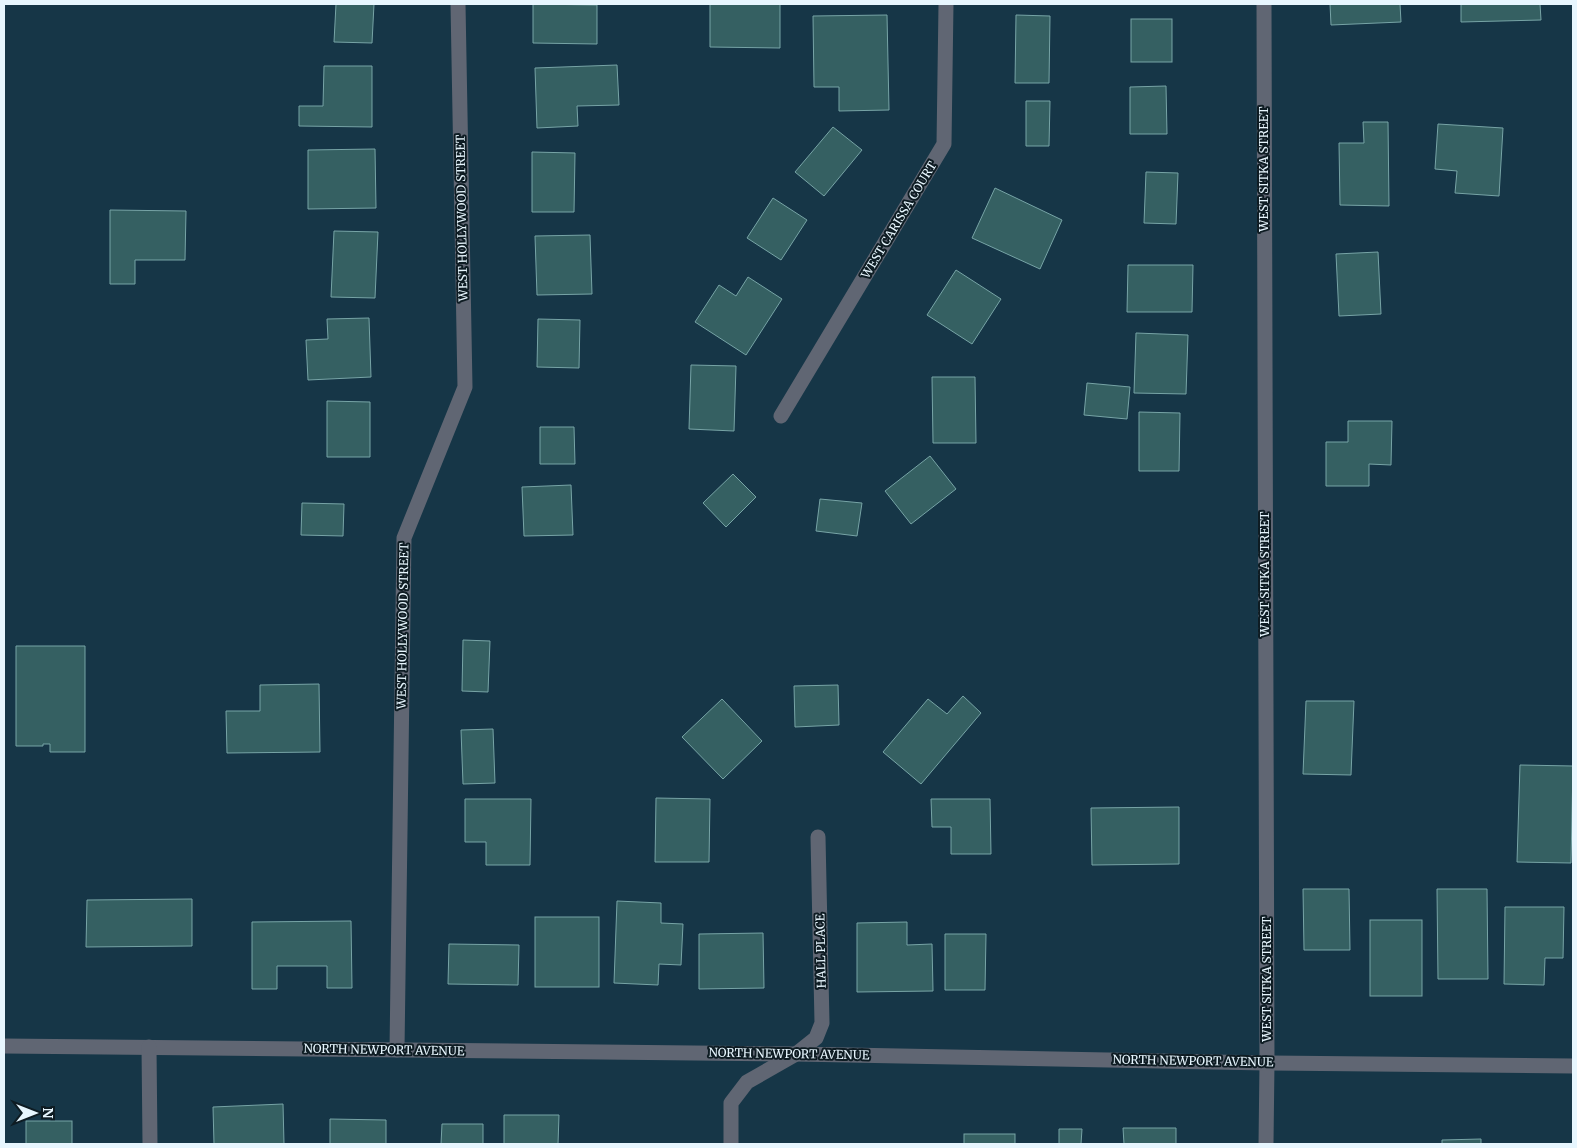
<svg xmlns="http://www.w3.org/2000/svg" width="1577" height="1148" viewBox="0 0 1577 1148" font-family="Merriweather,serif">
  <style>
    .building { fill: #356062; stroke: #77a4a6 }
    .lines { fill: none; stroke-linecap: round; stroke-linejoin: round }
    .minor { stroke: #606673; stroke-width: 15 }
    .labels { text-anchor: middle; stroke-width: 4; stroke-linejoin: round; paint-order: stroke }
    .street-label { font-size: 12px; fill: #e7f6fe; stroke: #0e1c23 }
  </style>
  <rect width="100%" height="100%" fill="#163647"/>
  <g class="building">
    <polygon points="336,4 374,4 372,43 334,42"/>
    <polygon points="533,4 597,5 597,44 533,43"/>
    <polygon points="710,4 780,4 780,48 710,47"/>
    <polygon points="1330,4 1400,4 1401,22 1331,25"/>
    <polygon points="1461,4 1540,4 1541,20 1461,22"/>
    <polygon points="887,15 889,110 839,111 839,87 814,87 813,16"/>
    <polygon points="1016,15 1050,16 1049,83 1015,83"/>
    <rect x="1131" y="19" width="41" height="43"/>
    <polygon points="617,65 619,105 577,106 578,126 537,128 535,68"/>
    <polygon points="324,66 372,66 372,127 299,126 299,106 323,106"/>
    <polygon points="1166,86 1167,134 1130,134 1130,87"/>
    <polygon points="1026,101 1050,101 1049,146 1026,146"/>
    <polygon points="1363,122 1388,122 1389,206 1340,205 1339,143 1364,143"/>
    <polygon points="1438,124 1503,128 1499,196 1455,193 1457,171 1435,169"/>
    <polygon points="833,127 862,150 824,196 795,172"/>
    <polygon points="375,149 376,208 308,209 308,150"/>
    <polygon points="532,152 575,153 574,212 532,212"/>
    <polygon points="1146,172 1178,173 1176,224 1144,223"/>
    <polygon points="995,188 1062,220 1040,269 972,238"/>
    <polygon points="773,198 807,220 781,260 747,238"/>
    <polygon points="110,210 186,211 185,260 135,260 135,284 110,284"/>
    <polygon points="334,231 378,232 375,298 331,297"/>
    <polygon points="590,235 592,294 537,295 535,236"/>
    <polygon points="1378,252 1381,314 1339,316 1336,254"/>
    <polygon points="1128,265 1193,265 1192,312 1127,312"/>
    <polygon points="956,270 1001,299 972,344 927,315"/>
    <polygon points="748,277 782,299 746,355 695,322 719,285 736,296"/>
    <polygon points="369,318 371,377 308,380 306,340 328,339 327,319"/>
    <polygon points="538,319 580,320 579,368 537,367"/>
    <polygon points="1136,333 1188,335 1186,394 1134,393"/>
    <polygon points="691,365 736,366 734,431 689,429"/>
    <polygon points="932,377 975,377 976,443 933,443"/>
    <polygon points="1087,383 1130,387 1127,419 1084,415"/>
    <polygon points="327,401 370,402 370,457 327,457"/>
    <polygon points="1139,412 1180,413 1179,471 1139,471"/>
    <polygon points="1348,421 1392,421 1391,465 1369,464 1369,486 1326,486 1326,442 1348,442"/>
    <polygon points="540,427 574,427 575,464 540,464"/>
    <polygon points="930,456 956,489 911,524 885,491"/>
    <polygon points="733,474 756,497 726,527 703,503"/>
    <polygon points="571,485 573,535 524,536 522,487"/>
    <polygon points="820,499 862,503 857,536 816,531"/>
    <polygon points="302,503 344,504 343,536 301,535"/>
    <polygon points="463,640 490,641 488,692 462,691"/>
    <polygon points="16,646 85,646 85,752 50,752 50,744 43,744 43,746 16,746"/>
    <polygon points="319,684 320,752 227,753 226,711 260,711 260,685"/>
    <polygon points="838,685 839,725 795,727 794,686"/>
    <polygon points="963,696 981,713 921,784 883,752 928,699 947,714"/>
    <polygon points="722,699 762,741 723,779 682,737"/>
    <polygon points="1306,701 1354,701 1351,775 1303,774"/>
    <polygon points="493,729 495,783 463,784 461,730"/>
    <polygon points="1520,765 1573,766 1571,863 1517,862"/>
    <polygon points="656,798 710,799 709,862 655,862"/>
    <polygon points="465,799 531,799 530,865 486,865 486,842 465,842"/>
    <polygon points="931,799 990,799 991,854 951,854 951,827 932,827"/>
    <polygon points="1179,807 1179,864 1092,865 1091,808"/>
    <polygon points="1303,889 1349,889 1350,950 1304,950"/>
    <polygon points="1437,889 1487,889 1488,979 1438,979"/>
    <polygon points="192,899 192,946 86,947 87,900"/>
    <polygon points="617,901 661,903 661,923 683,924 681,965 659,964 658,985 614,983"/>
    <polygon points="1505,907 1564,907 1563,958 1545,958 1544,985 1504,984"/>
    <rect x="535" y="917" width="64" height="70"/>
    <rect x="1370" y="920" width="52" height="76"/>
    <polygon points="351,921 352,988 327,988 327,966 277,966 277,989 252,989 252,922"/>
    <polygon points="907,922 907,945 932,944 933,991 857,992 857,923"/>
    <polygon points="763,933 764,988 699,989 699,934"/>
    <polygon points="945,934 986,934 985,990 945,990"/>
    <polygon points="449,944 519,945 518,985 448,984"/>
    <polygon points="283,1104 284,1144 214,1144 213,1107"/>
    <polygon points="504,1115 559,1115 558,1144 504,1144"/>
    <polygon points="330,1119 386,1120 386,1144 330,1144"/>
    <rect x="26" y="1121" width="46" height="23"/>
    <polygon points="442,1124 483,1124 483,1144 441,1144"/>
    <polygon points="1123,1128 1176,1128 1176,1144 1124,1144"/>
    <polygon points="1059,1129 1082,1129 1081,1144 1059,1144"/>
    <rect x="964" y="1134" width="51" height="10"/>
    <polygon points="1481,1139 1481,1144 1442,1144 1442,1140"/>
  </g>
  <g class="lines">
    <g class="minor">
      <polyline points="1264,4 1267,1063 1266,1144"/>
      <polyline points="781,416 944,144 946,4"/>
      <polyline points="4,1046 796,1054 1267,1063 1573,1066"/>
      <polyline points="149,1047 150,1144"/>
      <polyline points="397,1050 404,538 465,387 458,4"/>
      <polyline points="731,1144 731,1103 747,1082 796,1054 816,1038 822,1023 818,837"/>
    </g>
  </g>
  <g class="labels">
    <g class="street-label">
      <text transform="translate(1264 169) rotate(-90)" y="4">WEST SITKA STREET</text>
      <text transform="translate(462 218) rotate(-91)" y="4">WEST HOLLYWOOD STREET</text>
      <text transform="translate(899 220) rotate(-59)" y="4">WEST CARISSA COURT</text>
      <text transform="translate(1265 574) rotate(-90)" y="4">WEST SITKA STREET</text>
      <text transform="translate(403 626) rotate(-89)" y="4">WEST HOLLYWOOD STREET</text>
      <text transform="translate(821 951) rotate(-91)" y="4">HALL PLACE</text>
      <text transform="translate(1267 979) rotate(-90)" y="4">WEST SITKA STREET</text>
      <text transform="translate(384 1050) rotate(1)" y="4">NORTH NEWPORT AVENUE</text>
      <text transform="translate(789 1054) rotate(1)" y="4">NORTH NEWPORT AVENUE</text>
      <text transform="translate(1193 1061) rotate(1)" y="4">NORTH NEWPORT AVENUE</text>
    </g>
  </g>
  <rect width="1577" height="1148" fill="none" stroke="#e7f6fe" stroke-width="10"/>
  <g transform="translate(35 1113) rotate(90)" stroke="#0e1c23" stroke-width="4" paint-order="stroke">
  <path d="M0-4L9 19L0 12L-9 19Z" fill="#e7f6fe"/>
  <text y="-8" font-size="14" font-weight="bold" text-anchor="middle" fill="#e7f6fe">N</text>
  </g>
</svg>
